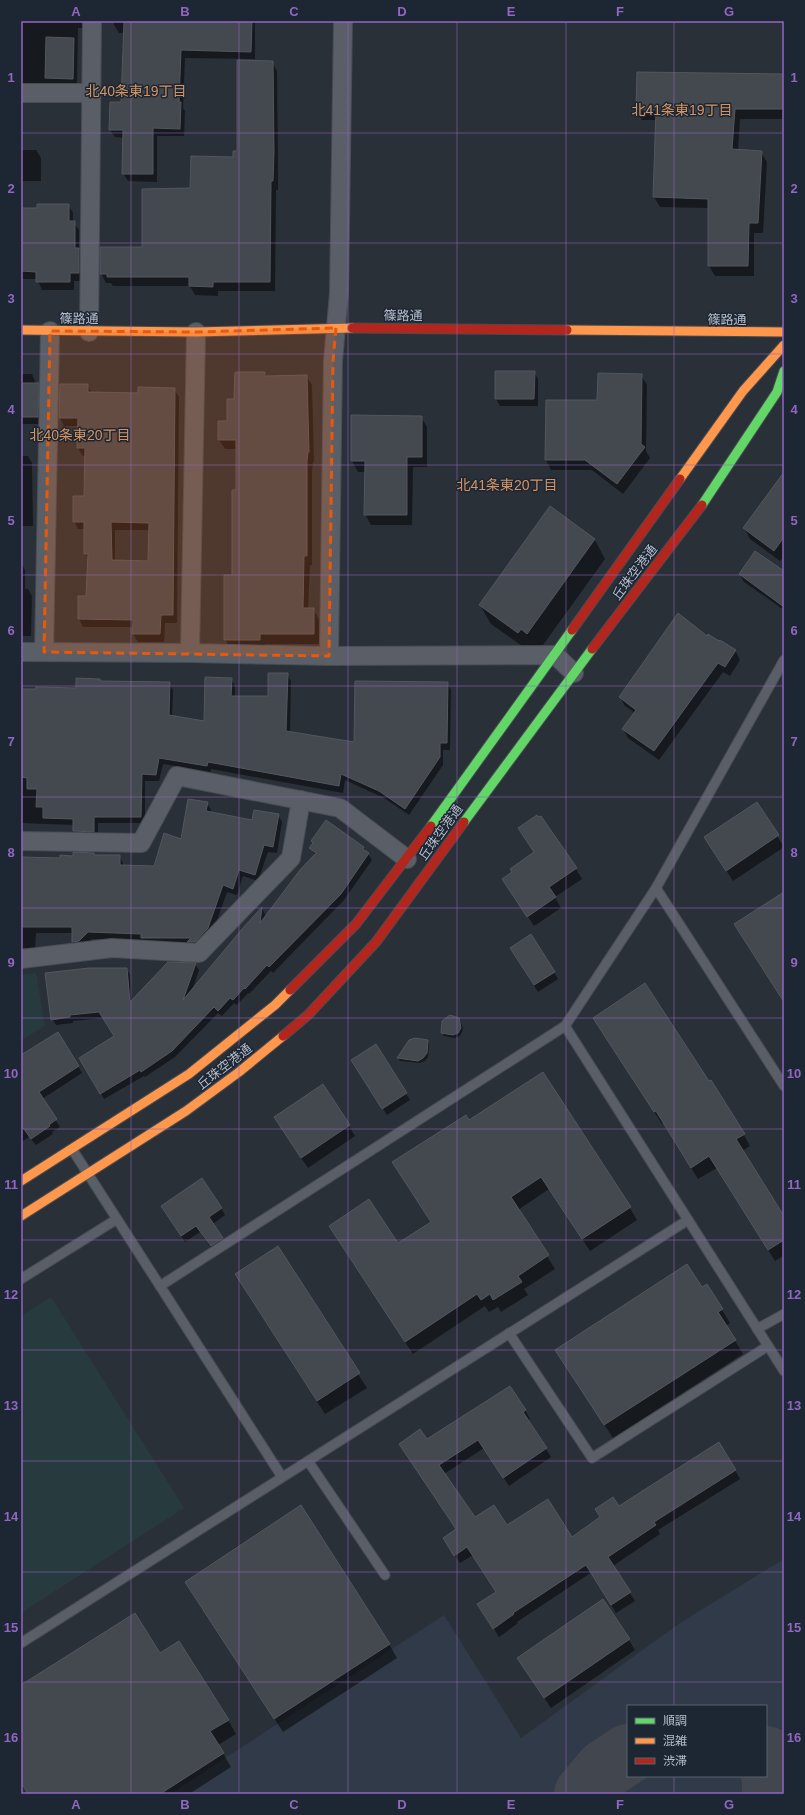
<svg xmlns="http://www.w3.org/2000/svg" width="805" height="1815" viewBox="0 0 805 1815" font-family="Arial,'Noto Sans JP',sans-serif">
  <style>
    .airport { fill: #313a48; fill-rule: evenodd }
    .green { fill: #273a3e }
    .shadow { fill: #0007; fill-rule: evenodd }
    .lines { fill: none; stroke-linecap: round; stroke-linejoin: round }
    .taxiway { stroke: #42464e; stroke-width: 60 }
    .building { fill: #444950; stroke: #52575f; fill-rule: evenodd }
    .lane-casing { stroke: #484c53; stroke-width: 11 }
    .street-casing { stroke: #484c53; stroke-width: 20 }
    .fast-casing { stroke: #484c53; stroke-width: 11 }
    .slow-casing { stroke: #484c53; stroke-width: 11 }
    .jam-casing { stroke: #484c53; stroke-width: 11 }
    .lane { stroke: #5a5e66; stroke-width: 9 }
    .street { stroke: #5a5e66; stroke-width: 18 }
    .fast { stroke: #63d668; stroke-width: 9 }
    .slow { stroke: #ff974d; stroke-width: 9 }
    .jam { stroke: #b3261e; stroke-width: 9 }
    .marked { fill: #e8590c; fill-opacity: 0.2; stroke: #e8590c; stroke-width: 3; stroke-dasharray: 8 5; stroke-linejoin: round }
    .grid { fill: none; stroke: #9266c3; stroke-width: 1; stroke-opacity: 0.55 }
    .labels { text-anchor: middle; stroke-width: 3; stroke-linejoin: round; paint-order: stroke }
    .street-label { font-size: 13px; fill: #b4bcc9; stroke: #1d2633 }
    .neighbourhood-label { font-size: 14px; fill: #d59563; stroke: #1d2633 }
    .neatline { fill: none; stroke: #9266c3; stroke-width: 1.5 }
    .grid-label { font-size: 13px; text-anchor: middle; font-weight: bold; fill: #9266c3 }
  </style>
  <rect width="100%" height="100%" fill="#2a3038"/>
  <path class="airport" d="M784 1559V1794H170L444 1615 521 1738 680 1623ZM628 1706H766V1776H628Z"/>
  <g class="green">
    <polygon points="36,973 45,1026 21,1040 21,975"/>
    <polygon points="51,1297 184,1508 21,1613 21,1316"/>
  </g>
  <g class="shadow">
    <polygon points="21,21 82,21 82,28 78,28 77,86 21,85"/>
    <polygon points="114,21 255,21 255,59 185,58 183,108 185,111 184,136 157,136 157,182 128,181 123,173 124,138 115,137 110,130 122,103 124,33 119,33 114,25"/>
    <polygon points="272,62 277,71 278,162 278,190 276,190 275,291 218,291 218,296 195,295 190,286 113,286 111,283 106,283 101,273 143,248 191,189 234,158 238,152"/>
    <polygon points="784,75 784,119 740,119 738,151 761,152 767,162 763,233 754,233 754,276 715,276 709,266 709,208 660,207 654,197 656,120 642,120 637,110"/>
    <polygon points="21,150 36,150 41,158 41,181 21,181"/>
    <polygon points="68,205 73,213 73,222 79,230 79,249 83,257 83,281 74,281 74,290 42,290 37,279 21,279 21,209 38,209"/>
    <polygon points="534,372 538,379 538,406 500,406 496,399"/>
    <polygon points="265,373 267,377 306,376 312,385 314,462 313,462 312,472 312,565 310,565 308,609 313,609 319,619 319,644 265,644 265,649 230,649 225,639 233,576 237,491 237,449 225,449 219,440 235,400"/>
    <polygon points="21,374 32,374 36,384 42,391 41,424 21,424"/>
    <polygon points="641,375 647,385 646,451 650,458 623,494 592,470 551,470 546,460 598,401"/>
    <path d="M87 385 92 393 139 394 174 389 179 397 177 623H165L164 642H138L133 634 134 627H83L79 619 87 597 89 560 85 554V529H78L74 521 85 497 86 456H83L78 448 79 426H64L60 418ZM115 530H150L149 562 115 561Z"/>
    <polygon points="352,416 421,417 427,427 427,467 413,467 412,525 371,525 365,514 365,472 358,472 352,461"/>
    <polygon points="21,456 28,456 32,463 33,526 21,526"/>
    <polygon points="784,473 784,556 780,561 750,539 744,528"/>
    <polygon points="595,540 605,559 538,652 529,651 491,624 480,605"/>
    <polygon points="21,563 25,570 25,589 28,589 32,596 31,636 21,636"/>
    <polygon points="784,572 784,610 744,582 740,575"/>
    <polygon points="708,638 735,650 740,660 730,676 723,672 659,760 628,738 623,729 635,713 625,706 620,697"/>
    <polygon points="287,674 291,681 290,733 355,744 447,683 451,690 450,750 443,750 443,765 409,815 384,798 345,780 343,793 211,769 211,772 163,764 159,781 145,781 145,823 98,823 98,838 78,838 74,831 74,825 22,823 21,826 21,690 77,689 100,682 169,683 173,690 172,717 205,722 231,679 235,686 235,697 269,697"/>
    <polygon points="207,803 211,810 211,813 253,822 278,815 282,822 277,853 268,852 258,881 243,876 237,895 227,892 212,935 199,949 146,945 143,940 92,939 83,948 77,949 73,942 73,933 36,933 35,948 21,948 21,858 61,859 119,856 123,863 123,866 155,867 182,840"/>
    <polygon points="757,803 784,847 733,881 705,837"/>
    <polygon points="326,822 364,848 372,860 344,900 273,973 271,971 249,994 248,993 237,1005 234,1003 222,1016 218,1013 175,1057 145,1077 144,1076 104,1099 81,1058 116,1036 104,1018 73,1021 73,1023 56,1025 52,1019 127,969 130,975 132,1001 195,964 199,970 192,991 243,929 262,909 266,916 315,855 311,848 313,844 312,841"/>
    <polygon points="576,869 582,879 555,897 561,908 534,926 503,879 513,872"/>
    <polygon points="515,955 554,972 558,979 538,992"/>
    <polygon points="594,1018 744,1135 750,1146 742,1151 784,1218 784,1258 783,1256 775,1261 717,1168 698,1179 663,1122 662,1124"/>
    <polygon points="459,1019 463,1028 462,1032 460,1036 455,1038 444,1036 442,1033 443,1022"/>
    <polygon points="58,1033 82,1073 42,1099 60,1127 52,1132 53,1134 36,1145 29,1137 21,1142 21,1056"/>
    <polygon points="427,1040 429,1044 428,1057 425,1061 420,1063 400,1061 398,1058"/>
    <polygon points="376,1045 410,1100 387,1115 356,1067"/>
    <polygon points="469,1121 630,1208 637,1220 590,1251 549,1189 518,1210 555,1269 524,1289 528,1295 501,1312 498,1307 489,1312 485,1306 413,1354 338,1239 398,1245 431,1222"/>
    <polygon points="349,1126 355,1136 308,1168 281,1128"/>
    <polygon points="221,1208 225,1215 213,1224 226,1246 215,1253 200,1232 185,1242 166,1213"/>
    <polygon points="277,1248 367,1388 325,1414 244,1288"/>
    <polygon points="707,1285 730,1323 726,1326 743,1354 613,1438 565,1364"/>
    <polygon points="525,1410 530,1419 527,1420 551,1457 509,1486 484,1448 444,1474 475,1519 506,1527 571,1538 618,1507 735,1470 740,1479 658,1530 660,1534 613,1566 635,1601 616,1613 592,1572 517,1622 518,1623 499,1637 484,1613 497,1593 473,1555 460,1563 449,1547 457,1530 427,1440"/>
    <polygon points="195,1596 389,1644 397,1658 283,1732"/>
    <polygon points="629,1640 635,1650 551,1708 518,1659"/>
    <polygon points="160,1655 228,1720 236,1734 218,1745 231,1767 189,1794 29,1794 21,1782 21,1687"/>
  </g>
  <g class="lines">
    <g class="taxiway">
      <polyline points="766,1756 772,1779 772,1794"/>
      <polyline points="584,1794 604,1770 628,1754"/>
    </g>
  </g>
  <g class="building">
    <polygon points="124,21 252,21 251,52 181,50 179,102 181,102 180,129 153,128 153,174 122,174 123,130 109,130 110,102 121,102"/>
    <polygon points="46,37 74,38 73,79 45,78"/>
    <polygon points="237,60 273,61 274,152 273,181 271,181 270,282 213,282 213,287 189,286 189,277 107,277 107,274 100,274 100,247 142,247 142,189 190,188 191,156 233,157 233,151 237,151"/>
    <polygon points="637,72 784,74 784,109 735,109 732,149 762,151 758,223 749,223 748,266 708,266 708,199 653,197 656,110 636,110"/>
    <polygon points="37,204 69,204 69,221 75,221 75,248 79,248 79,273 70,273 70,282 36,282 36,272 21,271 21,208 37,208"/>
    <polygon points="495,371 535,371 534,399 495,399"/>
    <polygon points="235,372 265,372 265,376 307,375 309,452 308,452 307,461 307,556 304,556 303,608 314,608 314,634 260,634 260,640 224,640 224,575 232,575 232,490 236,490 236,440 218,440 218,421 227,421 227,399 234,399"/>
    <polygon points="598,373 642,374 641,444 645,447 617,484 585,460 545,460 546,400 597,400"/>
    <polygon points="21,383 39,383 38,417 21,417"/>
    <path d="M60 384H88V392L138 393V387L175 388 173 615H161L160 634H132L133 620 78 619V596H86L88 554H84V522H73V496H84L85 448H77L78 418H59ZM111 522 149 523 148 561 112 560Z"/>
    <polygon points="351,415 422,416 422,457 407,457 407,515 364,515 365,461 351,461"/>
    <polygon points="784,472 784,537 774,551 743,528"/>
    <polygon points="550,506 595,539 527,634 521,629 518,633 479,605"/>
    <polygon points="755,551 784,571 784,607 739,574"/>
    <polygon points="678,613 707,636 708,634 719,641 720,640 736,650 725,667 718,663 654,751 622,729 636,710 619,697"/>
    <polygon points="268,673 288,673 286,731 354,742 355,681 448,682 447,743 440,743 440,757 405,809 379,791 341,774 339,786 208,762 207,766 159,758 156,775 142,774 141,817 94,817 94,832 73,831 73,819 43,818 43,807 36,807 37,789 27,789 27,778 21,777 21,689 35,689 36,687 76,688 76,678 100,679 100,681 170,682 169,715 204,721 205,677 232,678 231,696 268,696"/>
    <polygon points="188,799 208,802 206,811 252,820 254,810 279,814 273,847 264,845 255,875 239,870 233,889 223,885 208,928 195,942 187,942 191,938 141,938 141,934 88,932 79,941 72,942 72,927 21,927 21,857 60,858 60,855 73,856 73,852 94,853 94,855 120,855 120,865 154,866 164,833 181,839"/>
    <polygon points="757,802 779,835 726,871 704,837"/>
    <polygon points="537,815 538,817 541,816 577,868 549,887 556,897 527,917 502,879 512,872 510,869 534,852 518,828"/>
    <polygon points="326,820 364,847 363,849 369,853 341,894 269,967 267,965 245,989 244,988 233,1000 230,998 218,1011 214,1007 172,1051 141,1072 140,1070 100,1094 79,1058 114,1036 99,1012 70,1015 70,1017 51,1020 45,973 89,968 127,968 130,1002 168,962 196,963 183,1000 242,929 262,907 260,923 300,870 316,853 309,848 313,843 311,841"/>
    <polygon points="784,892 784,1002 734,924"/>
    <polygon points="531,934 555,972 534,985 510,948"/>
    <polygon points="645,983 709,1081 711,1080 745,1134 736,1139 784,1216 784,1240 768,1250 709,1156 691,1168 656,1111 654,1112 593,1018"/>
    <polygon points="450,1015 459,1018 461,1028 458,1033 453,1035 441,1033 442,1021"/>
    <polygon points="58,1032 79,1066 39,1092 57,1119 49,1125 50,1126 31,1139 21,1125 21,1055"/>
    <polygon points="415,1038 428,1040 427,1053 423,1058 418,1061 397,1058 409,1040"/>
    <polygon points="376,1044 407,1093 382,1109 351,1060"/>
    <polygon points="543,1072 631,1207 582,1239 541,1177 511,1197 549,1255 518,1276 522,1282 493,1300 490,1294 481,1300 477,1294 405,1342 329,1226 369,1199 398,1243 431,1222 392,1162 466,1115 469,1120"/>
    <polygon points="323,1084 350,1125 301,1158 274,1117"/>
    <polygon points="202,1178 222,1208 209,1217 223,1238 211,1246 196,1226 181,1236 161,1206"/>
    <polygon points="278,1246 360,1373 317,1401 235,1274"/>
    <polygon points="687,1264 702,1287 707,1284 723,1309 718,1312 736,1340 604,1425 555,1350"/>
    <polygon points="510,1386 526,1410 523,1412 547,1448 503,1478 478,1440 439,1465 475,1517 494,1505 507,1525 548,1499 572,1537 600,1517 595,1509 613,1497 619,1506 719,1442 736,1470 654,1522 656,1525 608,1557 631,1592 611,1605 586,1565 513,1613 514,1614 493,1629 477,1604 496,1592 467,1547 454,1556 443,1538 456,1529 399,1444 420,1429 427,1439"/>
    <polygon points="301,1505 390,1644 274,1719 185,1582"/>
    <polygon points="603,1599 630,1639 544,1698 517,1658"/>
    <polygon points="135,1613 160,1653 179,1641 229,1720 210,1731 224,1753 160,1794 28,1794 21,1782 21,1685"/>
  </g>
  <g class="lines">
    <defs>
      <g id="lane">
        <polyline points="656,888 784,660"/>
        <polyline points="565,1026 656,888 784,1086"/>
        <polyline points="72,1149 160,1286 565,1026 784,1371"/>
        <polyline points="21,1279 117,1219"/>
        <polyline points="160,1286 282,1477"/>
        <polyline points="757,1329 784,1314"/>
        <polyline points="509,1333 592,1458 768,1346"/>
        <polyline points="308,1461 385,1575"/>
        <polyline points="21,1643 688,1220"/>
      </g>
      <g id="street">
        <polyline points="21,93 91,93"/>
        <polyline points="89,332 92,21"/>
        <polyline points="21,652 190,653 329,656 555,655 574,673"/>
        <polyline points="44,652 50,331"/>
        <polyline points="190,653 196,332"/>
        <polyline points="329,656 333,361 339,293 343,21"/>
        <polyline points="21,841 141,843 177,776 340,808 407,859"/>
        <polyline points="21,959 112,948 199,953 291,858 301,800"/>
      </g>
      <g id="fast">
        <polyline points="702,505 777,392 784,371"/>
        <polyline points="464,822 592,649"/>
        <polyline points="431,826 572,630"/>
      </g>
      <g id="slow">
        <polyline points="21,330 196,332 352,328"/>
        <polyline points="567,330 784,332"/>
        <polyline points="680,479 743,391 784,345"/>
        <polyline points="21,1181 189,1074 275,1005 290,990"/>
        <polyline points="21,1216 186,1111 239,1072 283,1036"/>
      </g>
      <g id="jam">
        <polyline points="352,328 567,330"/>
        <polyline points="572,630 680,479"/>
        <polyline points="592,649 702,505"/>
        <polyline points="290,990 356,924 431,826"/>
        <polyline points="283,1036 308,1015 376,942 464,822"/>
      </g>
    </defs>
    <use href="#lane" class="lane-casing"/>
    <use href="#street" class="street-casing"/>
    <use href="#fast" class="fast-casing"/>
    <use href="#slow" class="slow-casing"/>
    <use href="#jam" class="jam-casing"/>
    <use href="#lane" class="lane"/>
    <use href="#street" class="street"/>
    <use href="#fast" class="fast"/>
    <use href="#slow" class="slow"/>
    <use href="#jam" class="jam"/>
  </g>
  <path class="marked" d="M336 328 333 361 329 656 44 652 50 331 196 332Z"/>
  <path class="grid" d="M131 21V1794M239 21V1794M348 21V1794M457 21V1794M566 21V1794M674 21V1706M21 133H784M21 243H784M21 354H784M21 465H784M21 575H784M21 686H784M21 797H784M21 908H784M21 1018H784M21 1129H784M21 1240H784M21 1350H784M21 1461H784M21 1572H784M21 1682H784M674 1776V1794"/>
  <g class="labels">
    <g class="street-label">
      <text transform="translate(403 315) rotate(1)" y="5">篠路通</text>
      <text transform="translate(79 318) rotate(1)" y="5">篠路通</text>
      <text x="727" y="324">篠路通</text>
      <text transform="translate(634 572) rotate(-53)" y="5">丘珠空港通</text>
      <text transform="translate(440 832) rotate(-54)" y="5">丘珠空港通</text>
      <text transform="translate(224 1066) rotate(-38)" y="5">丘珠空港通</text>
    </g>
    <g class="neighbourhood-label">
      <text x="136" y="96">北40条東19丁目</text>
      <text x="682" y="115">北41条東19丁目</text>
      <text x="80" y="440">北40条東20丁目</text>
      <text x="507" y="490">北41条東20丁目</text>
    </g>
  </g>
  <rect width="805" height="1815" fill="none" stroke="#1d2633" stroke-width="44"/>
  <rect x="627" y="1705" width="140" height="72" fill="#1d2633" stroke="#59626f"/>
  <rect x="635" y="1718" width="20" height="6" fill="#63d668" stroke="#59626f"/>
  <text x="663" y="1725" font-size="12" fill="#b4bcc9">順調</text>
  <rect x="635" y="1738" width="20" height="6" fill="#ff974d" stroke="#59626f"/>
  <text x="663" y="1745" font-size="12" fill="#b4bcc9">混雑</text>
  <rect x="635" y="1758" width="20" height="6" fill="#b3261e" stroke="#59626f"/>
  <text x="663" y="1765" font-size="12" fill="#b4bcc9">渋滞</text>
  <rect x="22" y="22" width="761" height="1771" class="neatline"/>
  <g class="grid-label">
    <text x="76" y="16">A</text>
    <text x="185" y="16">B</text>
    <text x="294" y="16">C</text>
    <text x="402" y="16">D</text>
    <text x="511" y="16">E</text>
    <text x="620" y="16">F</text>
    <text x="729" y="16">G</text>
    <text x="11" y="82">1</text>
    <text x="794" y="82">1</text>
    <text x="11" y="193">2</text>
    <text x="794" y="193">2</text>
    <text x="11" y="303">3</text>
    <text x="794" y="303">3</text>
    <text x="11" y="414">4</text>
    <text x="794" y="414">4</text>
    <text x="11" y="525">5</text>
    <text x="794" y="525">5</text>
    <text x="11" y="635">6</text>
    <text x="794" y="635">6</text>
    <text x="11" y="746">7</text>
    <text x="794" y="746">7</text>
    <text x="11" y="857">8</text>
    <text x="794" y="857">8</text>
    <text x="11" y="967">9</text>
    <text x="794" y="967">9</text>
    <text x="11" y="1078">10</text>
    <text x="794" y="1078">10</text>
    <text x="11" y="1189">11</text>
    <text x="794" y="1189">11</text>
    <text x="11" y="1299">12</text>
    <text x="794" y="1299">12</text>
    <text x="11" y="1410">13</text>
    <text x="794" y="1410">13</text>
    <text x="11" y="1521">14</text>
    <text x="794" y="1521">14</text>
    <text x="11" y="1632">15</text>
    <text x="794" y="1632">15</text>
    <text x="11" y="1742">16</text>
    <text x="794" y="1742">16</text>
    <text x="76" y="1809">A</text>
    <text x="185" y="1809">B</text>
    <text x="294" y="1809">C</text>
    <text x="402" y="1809">D</text>
    <text x="511" y="1809">E</text>
    <text x="620" y="1809">F</text>
    <text x="729" y="1809">G</text>
  </g>
</svg>
